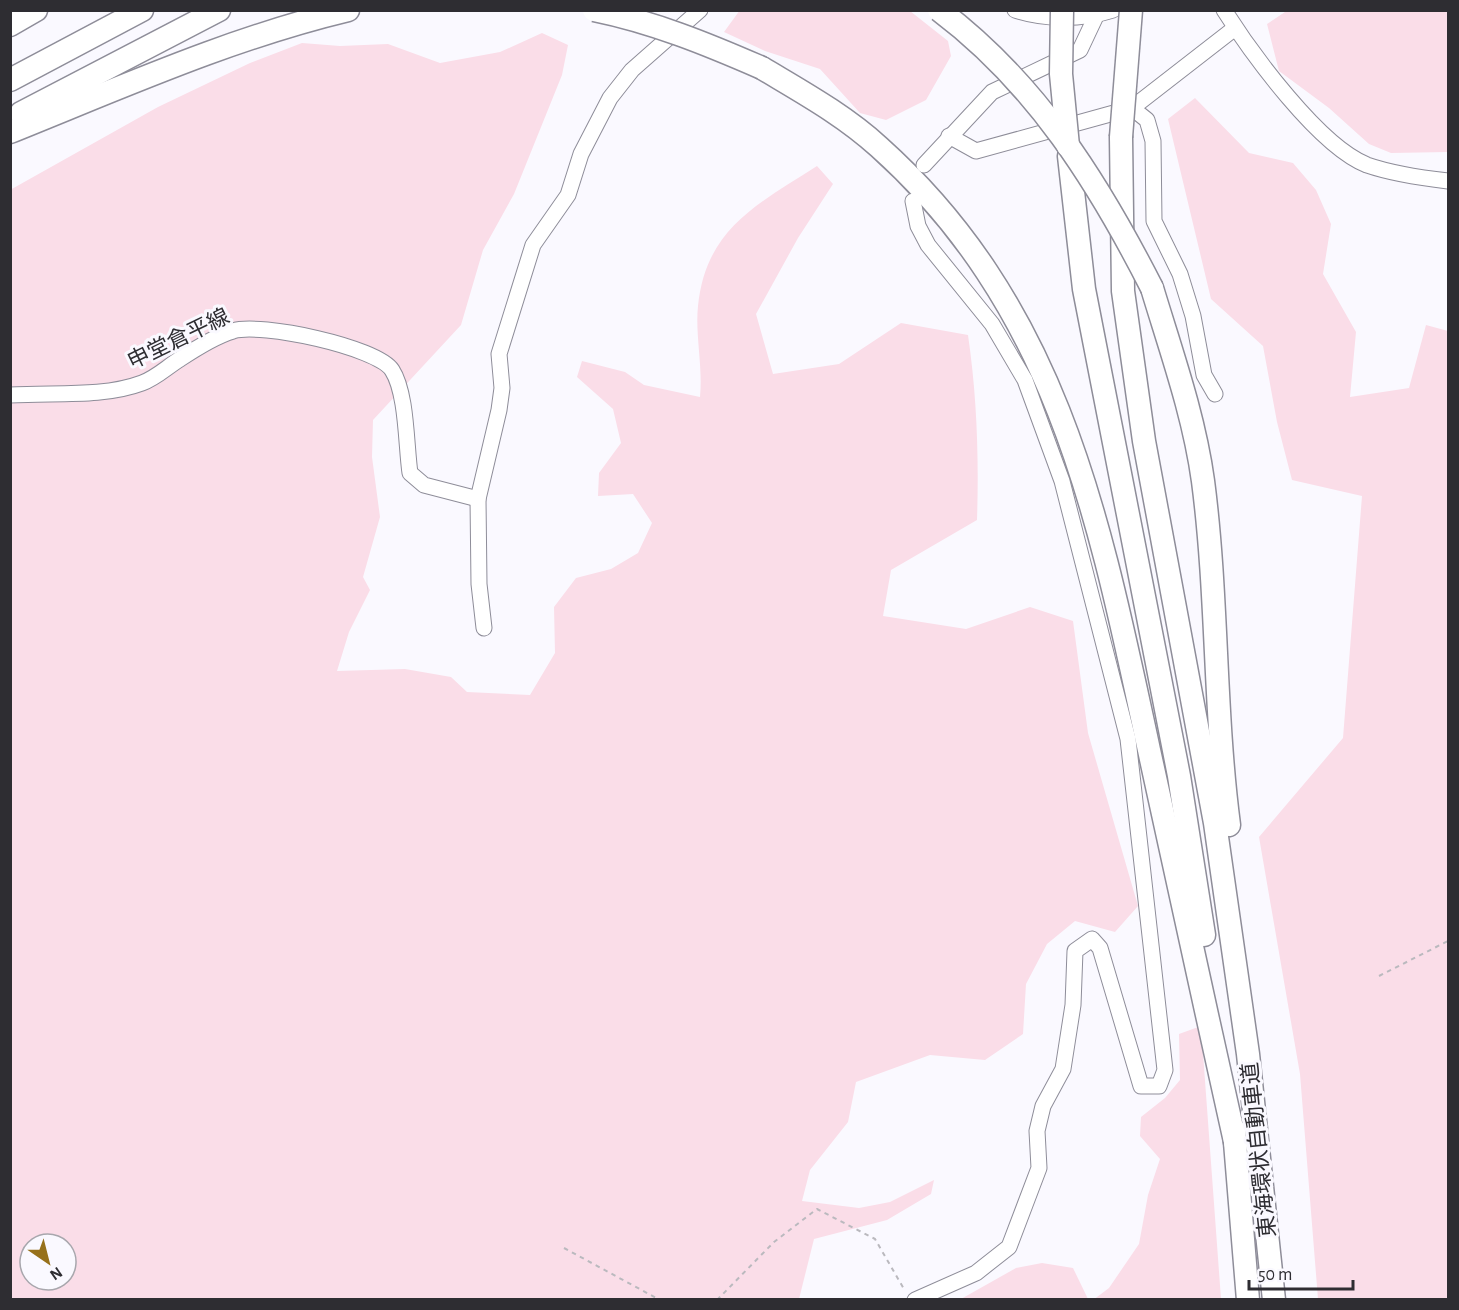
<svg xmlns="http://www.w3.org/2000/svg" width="1459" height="1310" viewBox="0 0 1459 1310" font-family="'Alegreya Sans','Noto Sans JP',sans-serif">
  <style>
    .green { fill: #fadde8; fill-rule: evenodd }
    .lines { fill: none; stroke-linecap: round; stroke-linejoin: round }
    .minor-casing { stroke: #8e8d99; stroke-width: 17 }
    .highway-casing { stroke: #8e8d99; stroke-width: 25 }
    .path { stroke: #bab9be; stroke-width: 2; stroke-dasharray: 4.5 4.5; stroke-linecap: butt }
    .minor { stroke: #fff; stroke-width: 15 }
    .highway { stroke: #fff; stroke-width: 22 }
    .highway-bridge-casing { stroke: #8e8d99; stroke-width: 25; stroke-linecap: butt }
    .highway-bridge { stroke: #fff; stroke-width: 22 }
    .labels { text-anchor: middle; stroke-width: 6; stroke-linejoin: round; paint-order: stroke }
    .street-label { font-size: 22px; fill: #2e2d32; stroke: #faf9ff }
  </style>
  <rect width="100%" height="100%" fill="#faf9ff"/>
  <g class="green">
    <polygon points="740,10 910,11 948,41 951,56 926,100 886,120 860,113 820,69 765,51 724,32"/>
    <polygon points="1288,10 1448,11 1448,152 1391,153 1369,144 1329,108 1279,71 1267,24"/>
    <path d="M542 33 568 45 562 75 514 194 483 250 461 325 373 420 372 457 380 517 363 577 370 590 349 632 337 671 405 669 451 677 467 692 530 695 555 653 554 607 576 578 611 569 638 553 652 523 633 494 598 496 599 473 621 443 613 409 577 377 582 361 625 372 644 385 700 397C703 366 695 335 698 306 706 228 758 204 817 166L833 184 798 238 756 314 773 374 839 364 901 323 968 335C977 397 979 457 977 520L891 570 883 616 966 629 1030 607 1073 621 1088 733 1138 906 1115 932 1075 921 1047 944 1026 984 1023 1034 985 1060 930 1055 856 1082 848 1122 810 1170 802 1201 859 1208 890 1202 934 1180 931 1194 887 1220 814 1239 799 1299H11L10 190 158 107 250 63 302 43 340 46 388 44 440 63 500 52ZM30 1244H66V1280H30Z"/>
    <polygon points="1195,98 1249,153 1293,163 1316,190 1331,224 1323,274 1356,332 1350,397 1409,388 1426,325 1448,331 1448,1299 1318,1299 1300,1074 1259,837 1343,738 1362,496 1292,480 1277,422 1263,346 1211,299 1168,119"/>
    <polygon points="1201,1026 1221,1299 1093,1300 1109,1288 1139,1244 1148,1195 1160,1159 1140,1136 1141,1117 1165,1098 1180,1080 1179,1034"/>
    <polygon points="1042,1263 1073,1268 1088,1299 961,1299 1016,1268"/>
  </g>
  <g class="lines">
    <defs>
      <g id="minor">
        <path d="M1015 10C1046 20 1082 20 1113 10"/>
        <path d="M1224 10C1252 54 1319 146 1367 165 1393 174 1422 178 1448 181"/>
        <polyline points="1132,108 1147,120 1153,141 1154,221 1180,274 1193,316 1204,375 1215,394"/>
        <polyline points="949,136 976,151 1132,108 1235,28"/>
        <polyline points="924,165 992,92 1080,50 1096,16"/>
        <polyline points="913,201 918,226 928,245 992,324 1025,380 1062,481 1128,739 1165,1070 1159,1086 1141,1086 1100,948 1092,939 1075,951 1073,1005 1063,1069 1043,1106 1037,1131 1039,1168 1009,1247 976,1273 915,1300"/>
        <path d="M10 395C53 392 102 398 142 383 156 378 167 367 180 359 195 349 216 336 233 331 260 322 377 347 392 370 407 393 406 446 410 473L424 485 478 499"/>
        <polyline points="484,628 479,584 478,499 499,410 502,388 499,354 533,245 568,195 581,154 610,98 632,70 700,10"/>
      </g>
      <g id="highway">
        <polyline points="10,25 36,10"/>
        <path d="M762 68C802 92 844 115 879 147 1061 310 1100 524 1149 750 1177 882 1207 1014 1236 1146"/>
        <polyline points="10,80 142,10"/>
        <polyline points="21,113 219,10"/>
        <path d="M10 132C122 87 231 38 348 10"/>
        <polyline points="1121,137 1123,291 1144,441 1215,823 1248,1054 1274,1300"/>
        <polyline points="1069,156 1084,289 1179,776 1204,935"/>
        <path d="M1152 288C1171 351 1194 415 1203 481 1218 595 1214 711 1229 825"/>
        <polyline points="1234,1130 1248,1300"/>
      </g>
    </defs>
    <use href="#minor" class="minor-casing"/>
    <use href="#highway" class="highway-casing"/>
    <g class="path">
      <polyline points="1379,976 1448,941"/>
      <polyline points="564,1248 660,1300"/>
      <polyline points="717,1300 774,1242 817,1209 875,1239 904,1289"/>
    </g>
    <use href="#minor" class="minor"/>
    <use href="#highway" class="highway"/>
    <defs>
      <g id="highway-bridge">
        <path d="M594 10C653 22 707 44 762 68"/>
        <path d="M939 10C1036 83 1098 182 1152 288"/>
        <polyline points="1062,10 1061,74 1068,146"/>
        <polyline points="1121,137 1131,10"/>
      </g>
    </defs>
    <use href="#highway-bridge" class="highway-bridge-casing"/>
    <use href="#highway-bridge" class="highway-bridge"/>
  </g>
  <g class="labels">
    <g class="street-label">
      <text transform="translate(178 338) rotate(-26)" y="8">申堂倉平線</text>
      <text transform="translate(1258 1150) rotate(-96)" y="8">東海環状自動車道</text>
    </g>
  </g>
  <rect width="1459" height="1310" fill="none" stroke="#2e2d32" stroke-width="24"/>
  <g transform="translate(48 1262) rotate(145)"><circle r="28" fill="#faf9ff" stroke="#a8a7ad" stroke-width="1.5"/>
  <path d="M0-4.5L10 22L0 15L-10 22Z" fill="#97711b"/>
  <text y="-9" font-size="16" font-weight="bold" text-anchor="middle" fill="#2e2d32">N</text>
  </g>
  <path d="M1249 1280v9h104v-9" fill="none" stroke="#2e2d32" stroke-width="3"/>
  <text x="1258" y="1280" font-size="18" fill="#2e2d32" stroke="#faf9ff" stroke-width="4.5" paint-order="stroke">50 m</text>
</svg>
